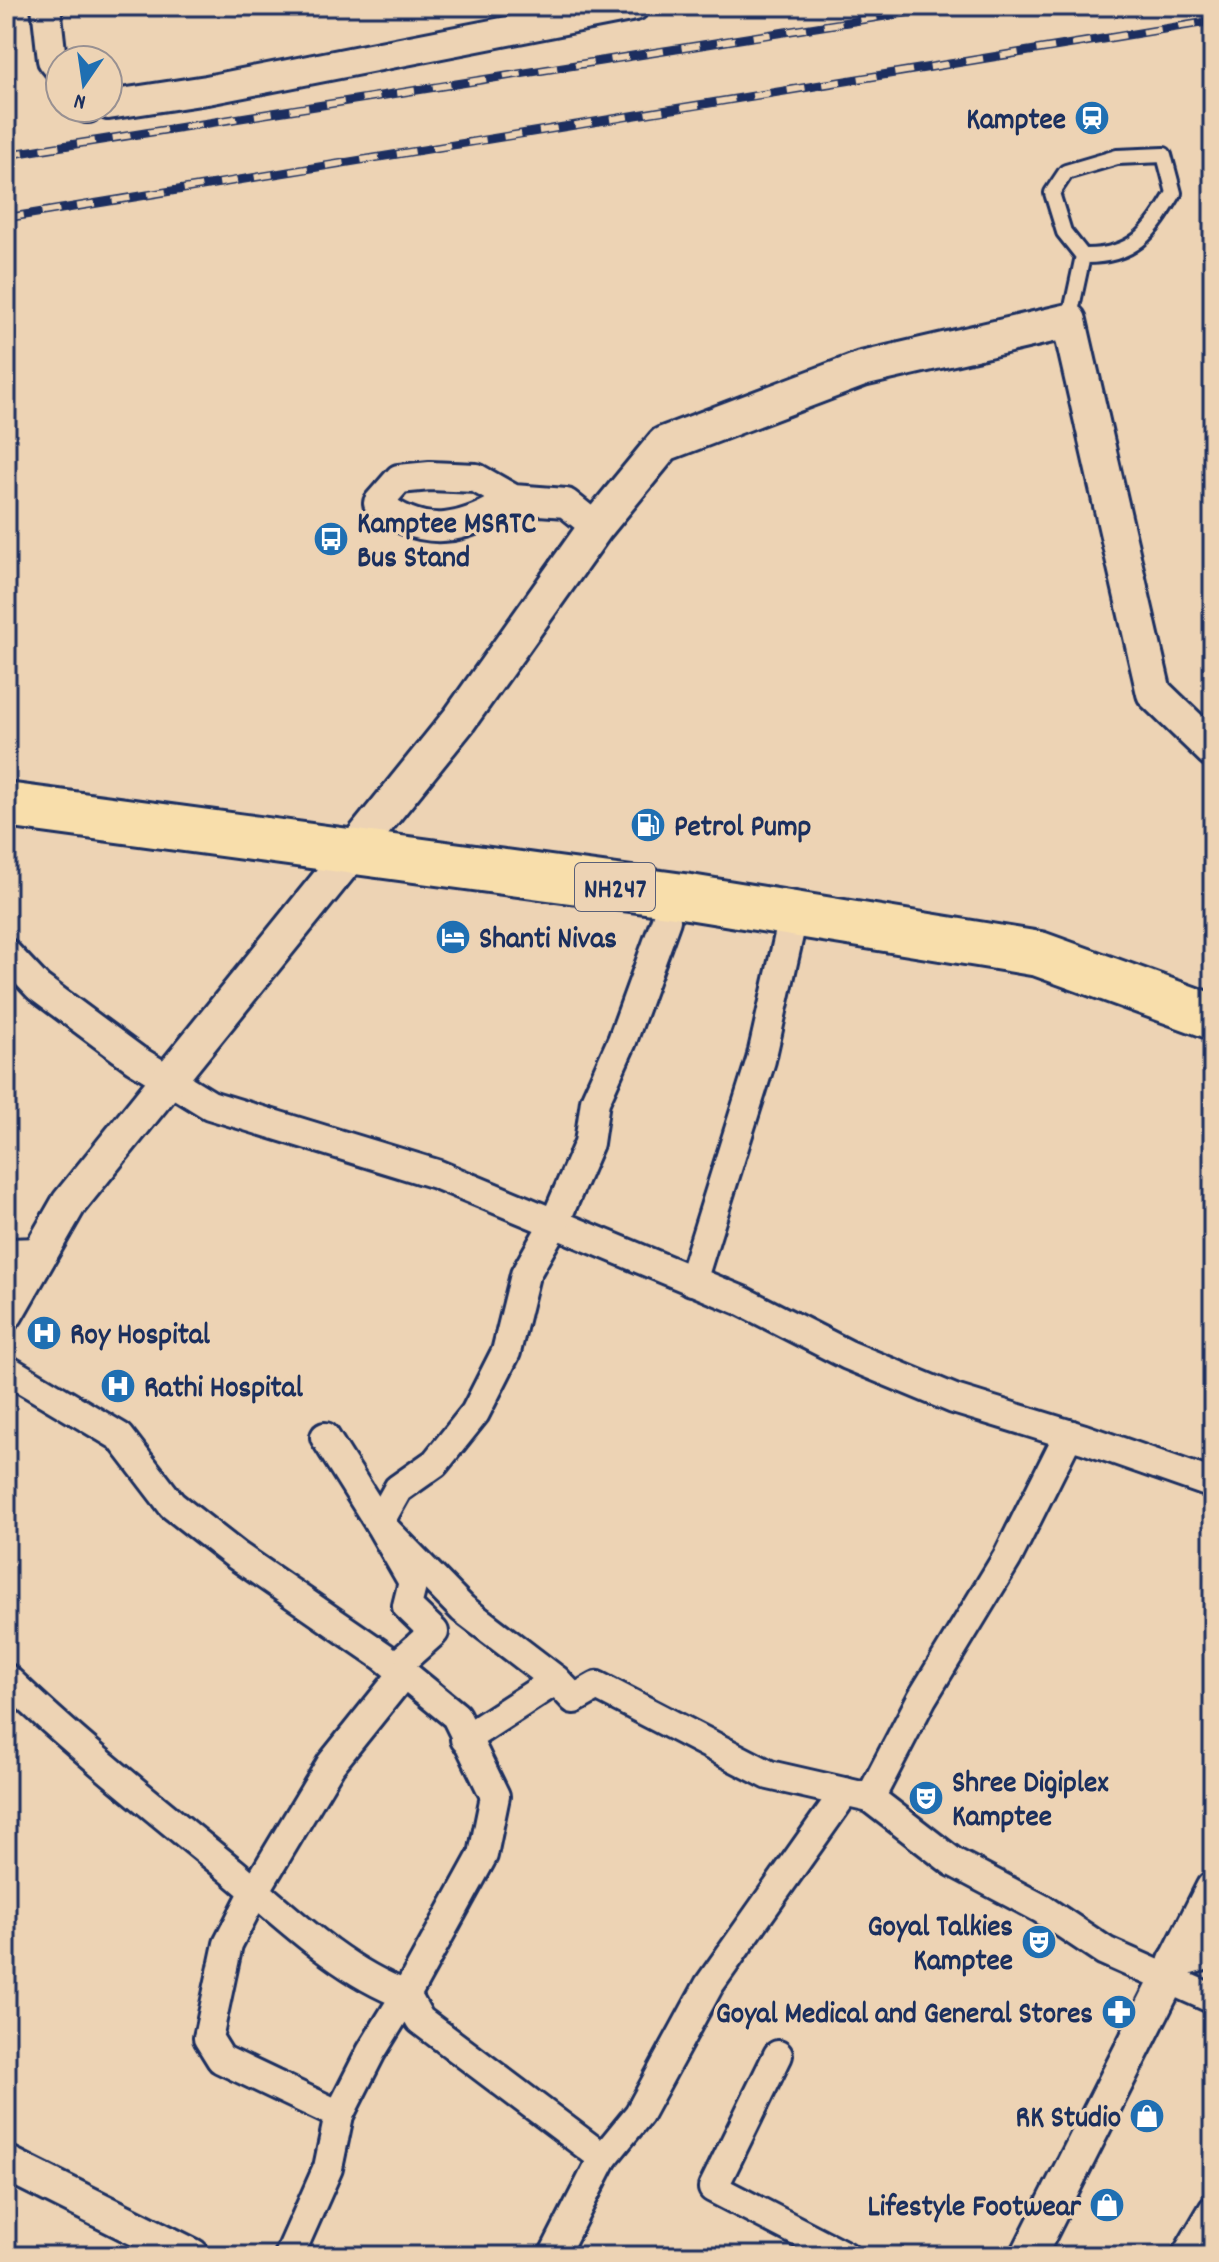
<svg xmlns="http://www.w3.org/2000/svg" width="1219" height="2262" viewBox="0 0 1219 2262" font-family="Dekko,sans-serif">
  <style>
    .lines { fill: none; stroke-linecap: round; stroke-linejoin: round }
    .service-casing { stroke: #1b2f5e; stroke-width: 20 }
    .minor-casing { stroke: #1b2f5e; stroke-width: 34 }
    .tertiary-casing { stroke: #1b2f5e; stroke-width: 40 }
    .trunk-casing { stroke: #1b2f5e; stroke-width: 50 }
    .service { stroke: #edd3b4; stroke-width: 14 }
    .minor { stroke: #edd3b4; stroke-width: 28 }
    .tertiary { stroke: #edd3b4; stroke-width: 34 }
    .trunk { stroke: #f8deab; stroke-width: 44 }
    .rail-casing { stroke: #1b2f5e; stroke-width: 9 }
    .rail { stroke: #edd3b4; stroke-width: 6; stroke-dasharray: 18; stroke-linecap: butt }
    .labels { text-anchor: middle; stroke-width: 7; stroke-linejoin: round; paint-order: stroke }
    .shield { fill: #edd3b4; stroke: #5a6078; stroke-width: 2 }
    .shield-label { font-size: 28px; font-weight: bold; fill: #1b2f5e }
    .poi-label { font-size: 30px; font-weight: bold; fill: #1b2f5e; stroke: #edd3b4; text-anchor: start }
  </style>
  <rect width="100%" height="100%" fill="#edd3b4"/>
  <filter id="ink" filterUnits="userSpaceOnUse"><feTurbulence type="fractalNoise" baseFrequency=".0125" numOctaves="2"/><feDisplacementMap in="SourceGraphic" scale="16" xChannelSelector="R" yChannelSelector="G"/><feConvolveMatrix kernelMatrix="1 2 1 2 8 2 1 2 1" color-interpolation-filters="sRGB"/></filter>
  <g filter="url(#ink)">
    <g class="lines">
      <defs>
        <path id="service" d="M1069 321 1083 256 1064 232 1052 193 1066 172 1117 157 1164 155 1174 193C1150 233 1134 257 1083 256"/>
        <g id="minor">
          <polyline points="46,6 52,60 60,70"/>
          <polyline points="108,105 207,90 635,6"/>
          <polyline points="87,108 88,108"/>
          <path d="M513 499C466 530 424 541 378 503L399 479 430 476 476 478 513 499 566 503 596 527"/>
          <polyline points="6,953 38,987 135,1059 210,1105 436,1174 742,1301 848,1355 954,1399 1084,1439 1213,1484"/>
          <polyline points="6,1253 42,1252"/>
          <polyline points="692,1281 761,1060 789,935"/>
          <path d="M6 1369 120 1437 172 1505 236 1555 384 1657 456 1716 495 1796 483 1855 406 1995C341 1971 285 1916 233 1872 156 1809 78 1747 6 1678"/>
          <polyline points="325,1437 379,1523 463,1609 556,1680"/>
          <polyline points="396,1666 434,1632 407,1606 413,1582 379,1523 398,1489 435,1463 475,1413 506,1352 525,1275 554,1224 589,1143 595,1101 622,1041 666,920"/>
          <polyline points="465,1739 556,1680 574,1699 597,1686 769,1775 870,1798 953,1862 1042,1909 1105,1951 1213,1999"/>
          <polyline points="870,1798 922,1698 1007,1558 1069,1434"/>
          <polyline points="778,2055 713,2188 845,2256"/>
          <polyline points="339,2115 221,2059 208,2038 228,1944 255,1891 331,1764 404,1673"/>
          <polyline points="603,2158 639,2114 709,1985 845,1792"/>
          <polyline points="289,2256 328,2168 339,2115 371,2052 406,1995 420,2020 603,2158 553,2256"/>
          <polyline points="1186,2256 1213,2210"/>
        </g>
        <g id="tertiary">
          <polyline points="6,1313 69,1203 459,720 596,527 664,444 862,369 1069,321 1154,693 1213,750"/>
          <polyline points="1176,1961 1211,1951 1213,1947"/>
          <polyline points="6,2163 192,2256"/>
          <polyline points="1028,2256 1213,1889"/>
        </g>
        <polyline id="trunk" points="6,805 683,896 1039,954 1213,1017"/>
      </defs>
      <use href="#service" class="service-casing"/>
      <use href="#minor" class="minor-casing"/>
      <use href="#tertiary" class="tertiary-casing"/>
      <use href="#trunk" class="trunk-casing"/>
      <use href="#service" class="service"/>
      <use href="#minor" class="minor"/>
      <use href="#tertiary" class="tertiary"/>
      <use href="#trunk" class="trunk"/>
      <defs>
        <g id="rail">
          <polyline points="6,155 949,6"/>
          <polyline points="6,218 1213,21"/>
        </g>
      </defs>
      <use href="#rail" class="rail-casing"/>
      <use href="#rail" class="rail"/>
    </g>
  </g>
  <defs>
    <symbol id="station-disc" viewBox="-11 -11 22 22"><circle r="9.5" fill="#1f6fb2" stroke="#edd3b4"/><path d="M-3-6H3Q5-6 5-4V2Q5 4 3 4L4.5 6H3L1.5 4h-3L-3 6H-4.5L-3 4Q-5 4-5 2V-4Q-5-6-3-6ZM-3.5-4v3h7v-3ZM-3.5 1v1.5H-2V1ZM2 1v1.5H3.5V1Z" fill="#fff"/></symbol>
    <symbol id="bus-disc" viewBox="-11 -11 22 22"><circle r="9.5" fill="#1f6fb2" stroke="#edd3b4"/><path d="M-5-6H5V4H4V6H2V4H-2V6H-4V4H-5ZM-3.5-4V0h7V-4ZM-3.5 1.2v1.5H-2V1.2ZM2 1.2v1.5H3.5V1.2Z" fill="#fff"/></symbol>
    <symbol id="fuel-disc" viewBox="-11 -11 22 22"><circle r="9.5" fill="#1f6fb2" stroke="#edd3b4"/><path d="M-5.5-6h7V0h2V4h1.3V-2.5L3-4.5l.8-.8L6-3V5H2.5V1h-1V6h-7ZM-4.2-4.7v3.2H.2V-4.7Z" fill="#fff"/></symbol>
    <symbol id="hotel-disc" viewBox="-11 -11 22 22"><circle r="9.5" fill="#1f6fb2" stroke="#edd3b4"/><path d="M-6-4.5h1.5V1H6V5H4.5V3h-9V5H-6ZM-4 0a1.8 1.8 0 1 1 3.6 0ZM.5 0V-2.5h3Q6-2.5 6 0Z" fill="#fff"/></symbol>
    <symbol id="hospital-disc" viewBox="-11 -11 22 22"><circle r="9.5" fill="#1f6fb2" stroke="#edd3b4"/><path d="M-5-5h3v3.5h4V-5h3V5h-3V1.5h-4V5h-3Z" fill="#fff"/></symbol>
    <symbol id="theatre-disc" viewBox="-11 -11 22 22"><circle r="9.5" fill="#1f6fb2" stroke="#edd3b4"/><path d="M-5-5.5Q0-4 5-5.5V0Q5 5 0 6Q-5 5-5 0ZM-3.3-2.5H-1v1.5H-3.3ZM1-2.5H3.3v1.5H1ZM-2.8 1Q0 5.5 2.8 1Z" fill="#fff"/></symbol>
    <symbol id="pharmacy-disc" viewBox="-11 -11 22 22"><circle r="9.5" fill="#1f6fb2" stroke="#edd3b4"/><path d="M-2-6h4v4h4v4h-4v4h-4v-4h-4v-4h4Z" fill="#fff"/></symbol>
    <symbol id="shop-disc" viewBox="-11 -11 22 22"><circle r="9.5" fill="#1f6fb2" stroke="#edd3b4"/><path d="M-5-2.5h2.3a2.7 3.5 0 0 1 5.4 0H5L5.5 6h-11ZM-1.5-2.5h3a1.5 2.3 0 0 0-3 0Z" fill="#fff"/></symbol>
  </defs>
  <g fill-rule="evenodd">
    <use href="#station-disc" x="1072" y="98" width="40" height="40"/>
    <use href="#bus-disc" x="311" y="519" width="40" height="40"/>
    <use href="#fuel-disc" x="628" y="805" width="40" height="40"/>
    <use href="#hotel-disc" x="433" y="917" width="40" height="40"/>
    <use href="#hospital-disc" x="24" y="1313" width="40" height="40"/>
    <use href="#hospital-disc" x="98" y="1366" width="40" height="40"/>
    <use href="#theatre-disc" x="906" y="1778" width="40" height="40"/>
    <use href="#theatre-disc" x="1019" y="1922" width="40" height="40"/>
    <use href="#pharmacy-disc" x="1099" y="1992" width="40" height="40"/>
    <use href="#shop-disc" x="1127" y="2096" width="40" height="40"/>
    <use href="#shop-disc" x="1087" y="2185" width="40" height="40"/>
  </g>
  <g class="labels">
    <rect class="shield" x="575" y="863" width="80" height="48" rx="6"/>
    <g class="shield-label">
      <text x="615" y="897">NH247</text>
    </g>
    <g class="poi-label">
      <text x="1066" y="128" text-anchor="end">Kamptee</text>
      <text x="357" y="532">Kamptee MSRTC<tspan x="357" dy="34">Bus Stand</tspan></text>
      <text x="674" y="835">Petrol Pump</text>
      <text x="479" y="947">Shanti Nivas</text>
      <text x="70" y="1343">Roy Hospital</text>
      <text x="144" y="1396">Rathi Hospital</text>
      <text x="952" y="1791">Shree Digiplex<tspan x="952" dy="34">Kamptee</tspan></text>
      <text x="1013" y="1935" text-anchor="end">Goyal Talkies<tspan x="1013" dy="34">Kamptee</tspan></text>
      <text x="1093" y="2022" text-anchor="end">Goyal Medical and General Stores</text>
      <text x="1121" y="2126" text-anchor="end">RK Studio</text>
      <text x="1081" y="2215" text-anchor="end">Lifestyle Footwear</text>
    </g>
  </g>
  <rect width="1219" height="2262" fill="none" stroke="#edd3b4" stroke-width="32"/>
  <rect x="16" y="16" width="1187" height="2230" fill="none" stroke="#1b2f5e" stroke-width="3" filter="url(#ink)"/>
  <g transform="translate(84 84) rotate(193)"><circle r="38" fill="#edd3b4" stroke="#999192" stroke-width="2"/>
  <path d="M0-6L14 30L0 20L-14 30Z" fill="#1f6fb2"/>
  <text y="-12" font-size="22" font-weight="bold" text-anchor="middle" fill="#1b2f5e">N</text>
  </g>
</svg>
